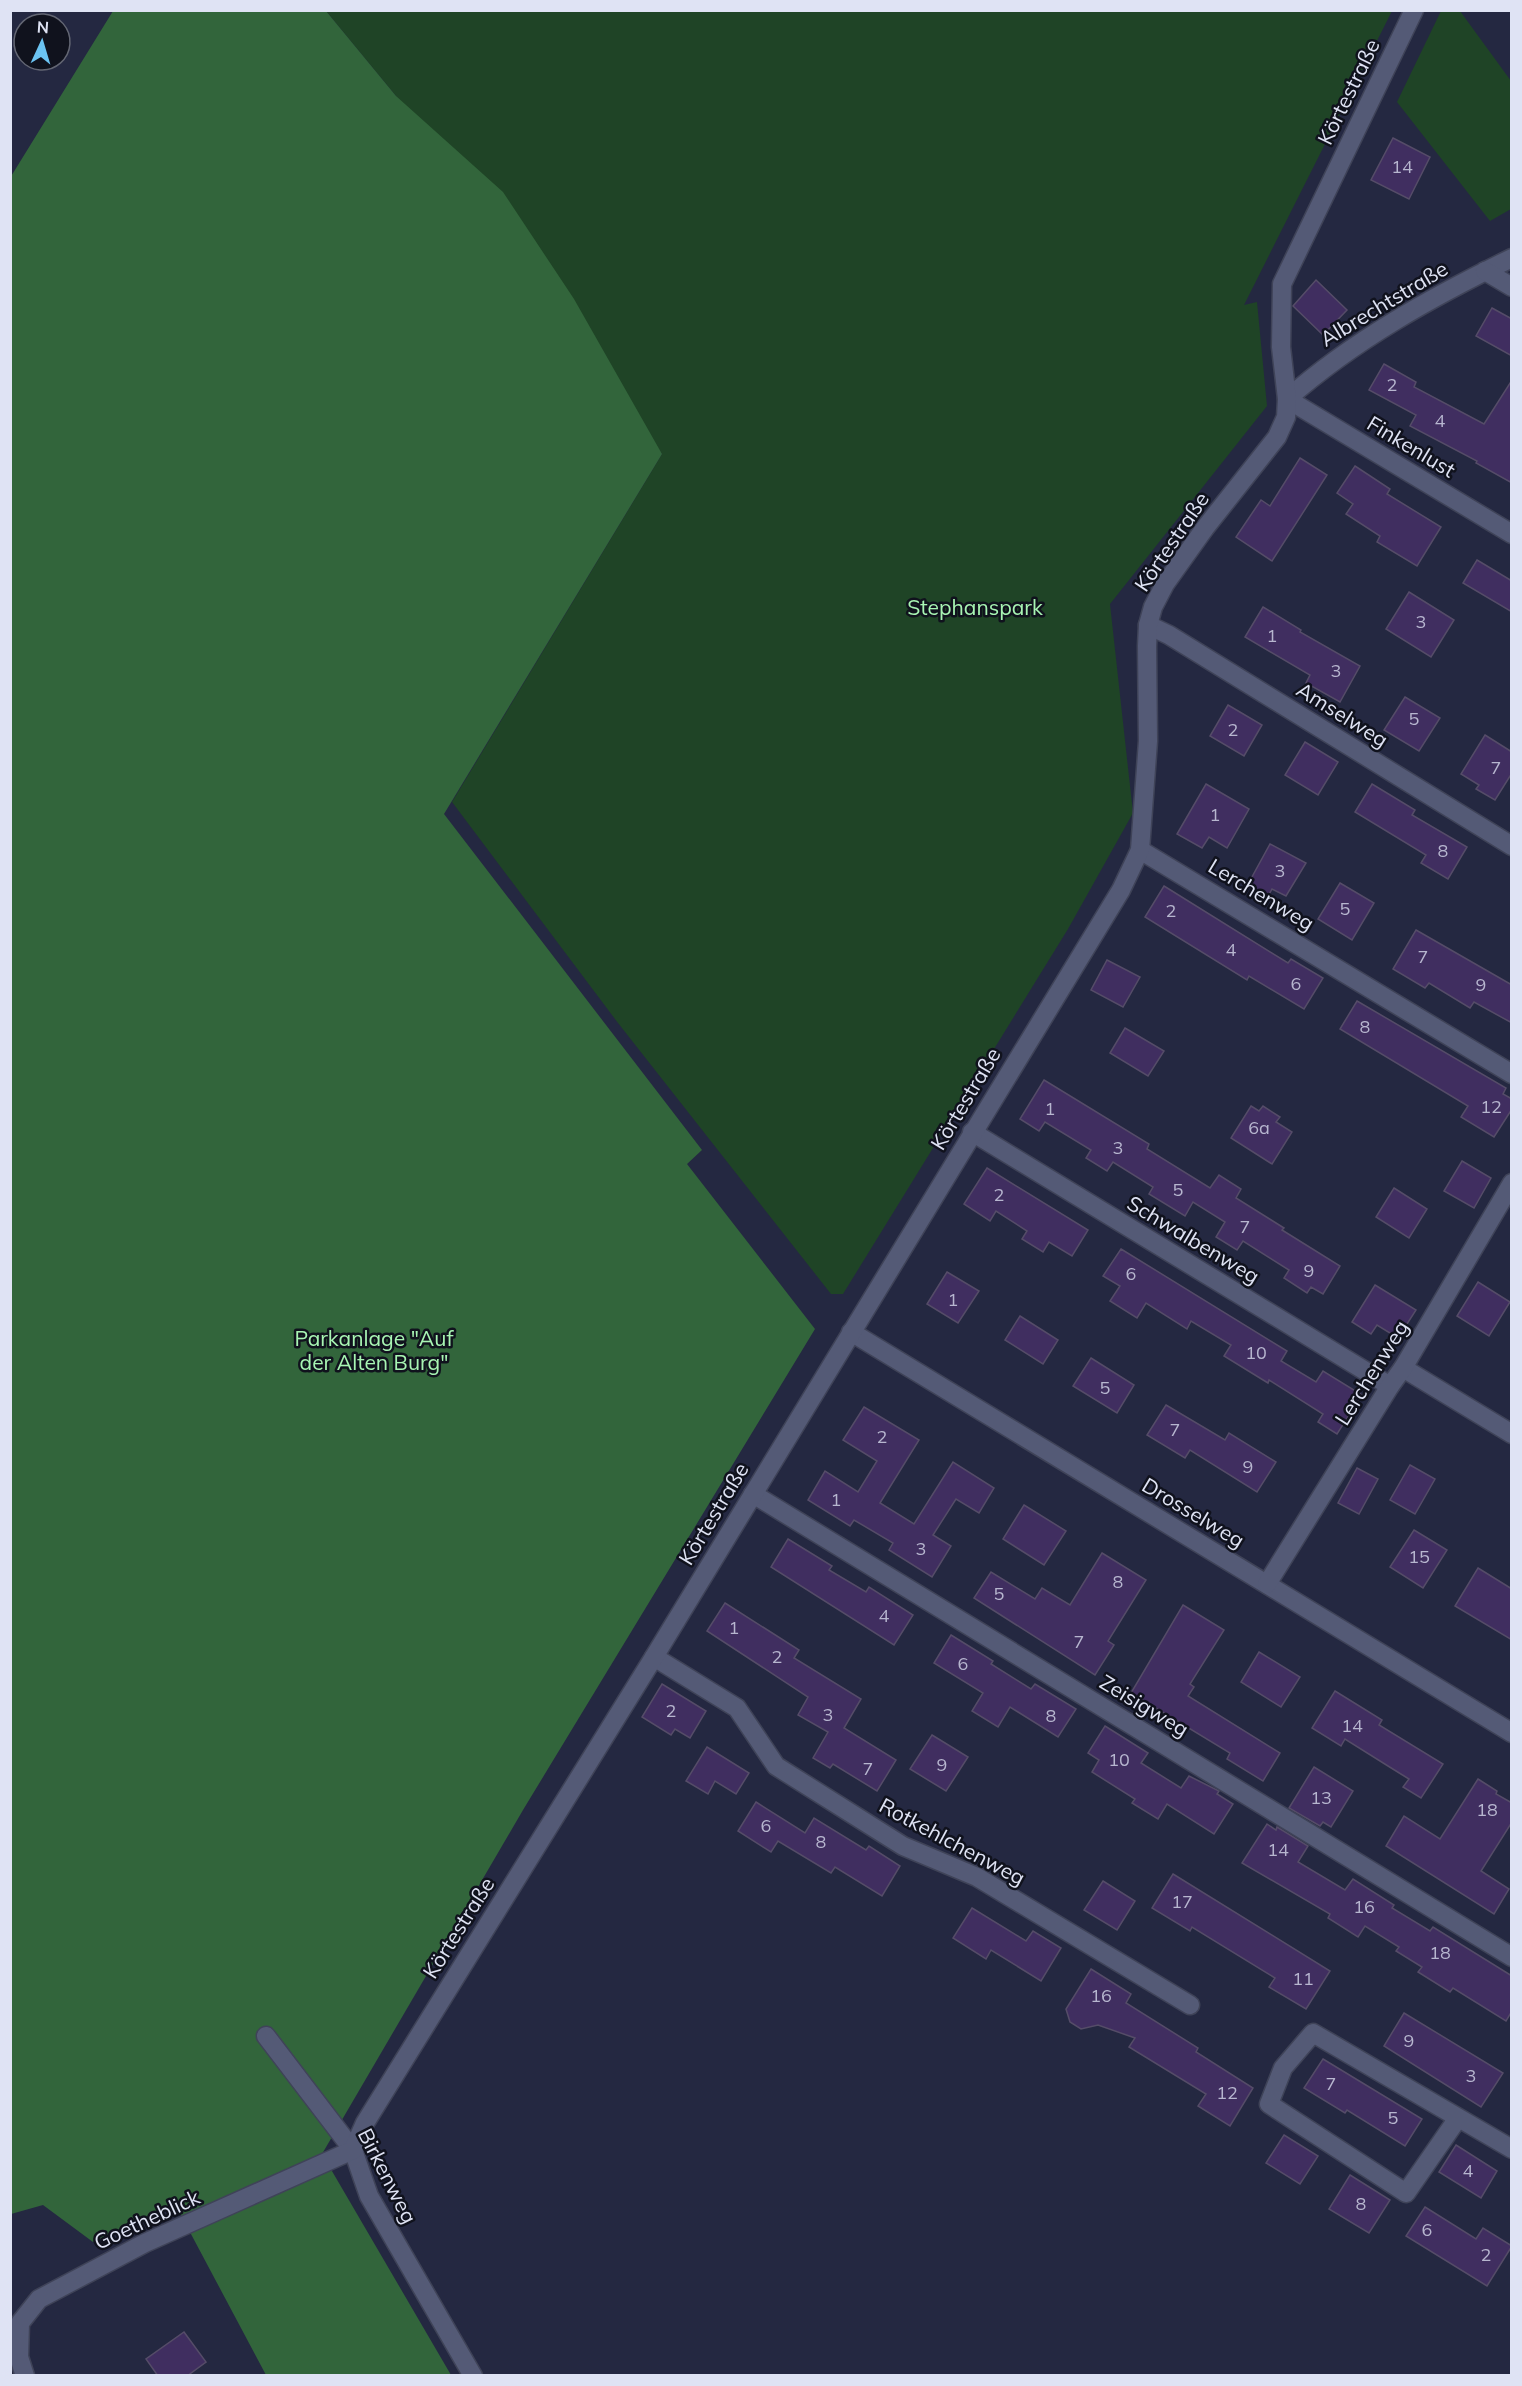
<svg xmlns="http://www.w3.org/2000/svg" width="1522" height="2386" viewBox="0 0 1522 2386" font-family="Mulish,sans-serif">
  <style>
    .green { fill: #1f4426 }
    .forest { fill: #32653b }
    .building { fill: #402e60; stroke: #554c68; stroke-width: 1.5 }
    .lines { fill: none; stroke-linecap: round; stroke-linejoin: round }
    .minor-casing { stroke: #3f4358; stroke-width: 21 }
    .minor { stroke: #545a76; stroke-width: 18 }
    .labels { text-anchor: middle; stroke-width: 5; stroke-linejoin: round; paint-order: stroke }
    .number-label { font-size: 18px; fill: #b7b6cf }
    .street-label { font-size: 21px; fill: #dfe3f4; stroke: #10121d }
    .park-label { font-size: 21px; fill: #a8f5b3; stroke: #10121d }
  </style>
  <rect width="100%" height="100%" fill="#242841"/>
  <g class="green">
    <polygon points="326,11 1392,11 1244,305 1257,302 1267,406 1110,604 1133,813 1068,929 843,1294 831,1294 618,1023 452,802 662,454 396,96"/>
    <polygon points="1441,11 1460,11 1511,81 1511,209 1490,221 1397,102"/>
  </g>
  <polygon class="forest" points="113,11 326,11 396,96 503,192 574,299 662,454 444,814 702,1150 687,1164 815,1329 523,1810 322,2154 451,2375 266,2375 175,2204 93,2242 43,2205 11,2214 10,178"/>
  <g class="building">
    <polygon points="1393,138 1430,157 1409,199 1371,180"/>
    <polygon points="1316,280 1347,310 1323,335 1293,306"/>
    <polygon points="1492,308 1512,319 1512,356 1476,336"/>
    <polygon points="1384,364 1416,382 1414,387 1484,424 1512,380 1512,483 1476,463 1477,461 1410,426 1416,415 1369,390"/>
    <polygon points="1300,458 1327,475 1272,561 1236,537 1261,500 1270,506"/>
    <polygon points="1355,466 1390,489 1387,494 1441,527 1417,566 1377,542 1380,536 1346,514 1353,504 1337,493"/>
    <polygon points="1477,560 1512,581 1512,612 1463,583"/>
    <polygon points="1409,592 1454,620 1431,657 1386,629"/>
    <polygon points="1263,607 1301,630 1300,632 1360,666 1340,702 1306,683 1310,675 1245,637"/>
    <polygon points="1405,697 1440,718 1419,751 1384,730"/>
    <polygon points="1228,705 1262,725 1244,756 1210,736"/>
    <polygon points="1485,735 1512,752 1512,773 1495,800 1476,789 1479,785 1461,774"/>
    <polygon points="1305,742 1338,762 1318,795 1285,775"/>
    <polygon points="1206,784 1249,809 1227,848 1209,837 1202,848 1177,834"/>
    <polygon points="1372,784 1415,810 1412,815 1467,847 1448,879 1421,863 1426,855 1355,812"/>
    <polygon points="1270,844 1306,863 1286,896 1272,889 1267,898 1247,886"/>
    <polygon points="1340,883 1374,903 1352,940 1318,919"/>
    <polygon points="1164,886 1288,963 1291,959 1323,978 1304,1009 1249,976 1247,980 1145,917"/>
    <polygon points="1416,930 1512,985 1512,1023 1474,1002 1470,1008 1429,983 1425,988 1393,969"/>
    <polygon points="1107,960 1140,977 1123,1007 1091,990"/>
    <polygon points="1357,1001 1506,1088 1503,1094 1512,1099 1512,1109 1494,1137 1461,1117 1468,1106 1340,1029"/>
    <polygon points="1125,1028 1164,1051 1148,1076 1110,1053"/>
    <polygon points="1044,1080 1149,1144 1147,1149 1210,1188 1219,1175 1241,1189 1236,1198 1284,1228 1282,1230 1340,1266 1323,1294 1311,1287 1307,1293 1284,1278 1289,1270 1243,1241 1237,1250 1216,1237 1225,1222 1193,1202 1185,1216 1149,1194 1153,1187 1113,1162 1107,1171 1086,1158 1091,1150 1045,1122 1039,1131 1020,1119"/>
    <polygon points="1251,1106 1259,1111 1263,1106 1280,1117 1276,1122 1292,1132 1272,1164 1231,1138"/>
    <polygon points="1462,1161 1491,1178 1474,1208 1444,1191"/>
    <polygon points="987,1168 1088,1230 1072,1256 1049,1242 1043,1252 1022,1239 1027,1231 996,1211 990,1221 964,1204"/>
    <polygon points="1394,1188 1427,1209 1409,1238 1376,1217"/>
    <polygon points="1121,1249 1287,1351 1281,1361 1316,1382 1323,1371 1362,1395 1337,1434 1318,1422 1323,1414 1269,1380 1268,1383 1224,1356 1231,1345 1191,1321 1187,1329 1146,1303 1137,1318 1110,1301 1120,1286 1103,1276"/>
    <polygon points="947,1272 979,1291 958,1323 927,1304"/>
    <polygon points="1478,1282 1510,1302 1489,1336 1457,1316"/>
    <polygon points="1375,1285 1416,1310 1398,1338 1377,1325 1371,1334 1352,1322"/>
    <polygon points="1020,1316 1058,1340 1043,1364 1005,1340"/>
    <polygon points="1091,1358 1134,1385 1117,1413 1073,1386"/>
    <polygon points="1166,1405 1225,1440 1229,1433 1276,1462 1257,1492 1190,1450 1185,1458 1147,1435"/>
    <polygon points="864,1407 919,1440 880,1503 914,1524 953,1462 994,1488 979,1513 956,1499 933,1535 951,1546 932,1577 889,1550 893,1543 854,1520 850,1526 808,1500 825,1471 858,1492 877,1461 843,1440"/>
    <polygon points="1410,1465 1435,1479 1415,1514 1390,1500"/>
    <polygon points="1357,1468 1378,1479 1359,1514 1338,1503"/>
    <polygon points="1024,1505 1066,1531 1044,1565 1003,1539"/>
    <polygon points="1414,1530 1447,1550 1423,1588 1390,1567"/>
    <polygon points="788,1539 832,1566 829,1570 866,1592 869,1587 913,1615 894,1645 771,1567"/>
    <polygon points="1102,1553 1146,1580 1108,1641 1114,1645 1095,1675 974,1598 991,1572 1035,1599 1042,1588 1070,1605"/>
    <polygon points="1478,1568 1512,1589 1512,1640 1455,1606"/>
    <polygon points="725,1603 799,1650 794,1658 861,1699 844,1728 896,1760 877,1791 833,1764 830,1768 813,1758 828,1732 798,1715 808,1697 707,1631"/>
    <polygon points="1183,1605 1224,1630 1190,1684 1194,1687 1188,1696 1280,1753 1263,1781 1227,1759 1230,1753 1131,1693"/>
    <polygon points="951,1635 993,1661 991,1664 1031,1689 1035,1684 1076,1709 1058,1737 1010,1707 998,1727 972,1711 983,1693 934,1663"/>
    <polygon points="1259,1652 1300,1677 1281,1707 1241,1682"/>
    <polygon points="662,1684 706,1711 690,1738 675,1729 671,1735 642,1717"/>
    <polygon points="1335,1691 1382,1720 1379,1725 1443,1764 1421,1798 1403,1787 1409,1779 1388,1766 1345,1739 1341,1746 1312,1728"/>
    <polygon points="1105,1726 1148,1753 1141,1763 1181,1788 1189,1776 1219,1791 1217,1794 1233,1804 1214,1834 1167,1804 1158,1819 1132,1803 1135,1799 1092,1772 1099,1760 1088,1753"/>
    <polygon points="932,1735 968,1757 946,1791 910,1769"/>
    <polygon points="707,1747 749,1773 736,1794 715,1781 708,1794 686,1781"/>
    <polygon points="1314,1767 1353,1791 1331,1827 1323,1822 1320,1826 1289,1808"/>
    <polygon points="1478,1779 1497,1791 1496,1794 1512,1803 1512,1822 1481,1871 1509,1889 1494,1914 1386,1846 1404,1816 1440,1839"/>
    <polygon points="756,1802 805,1833 814,1818 866,1850 869,1846 900,1866 882,1896 835,1867 831,1873 778,1841 771,1852 738,1831"/>
    <polygon points="1267,1824 1276,1830 1277,1827 1308,1846 1298,1862 1345,1890 1353,1879 1394,1905 1392,1908 1430,1931 1433,1927 1512,1976 1512,2011 1506,2021 1453,1988 1450,1992 1418,1972 1422,1967 1396,1951 1399,1947 1365,1926 1358,1937 1328,1918 1330,1914 1242,1863"/>
    <polygon points="1173,1874 1330,1971 1306,2009 1269,1987 1275,1978 1192,1927 1190,1931 1152,1908"/>
    <polygon points="1103,1881 1135,1901 1117,1930 1084,1910"/>
    <polygon points="972,1908 1026,1941 1033,1931 1061,1948 1041,1981 991,1950 986,1959 953,1938"/>
    <polygon points="1091,1969 1131,1994 1126,2003 1198,2048 1196,2052 1253,2088 1230,2126 1198,2106 1206,2094 1129,2047 1135,2038 1098,2025 1081,2029 1070,2022 1066,2009"/>
    <polygon points="1404,2013 1503,2073 1481,2107 1384,2046"/>
    <polygon points="1323,2059 1422,2119 1405,2146 1347,2110 1345,2113 1304,2088"/>
    <polygon points="1284,2135 1318,2156 1300,2184 1266,2163"/>
    <polygon points="1456,2145 1497,2171 1481,2198 1439,2172"/>
    <polygon points="1350,2175 1390,2200 1369,2233 1329,2209"/>
    <polygon points="1425,2207 1476,2239 1483,2228 1512,2246 1487,2286 1406,2236"/>
    <polygon points="184,2332 206,2362 187,2376 158,2376 146,2359"/>
  </g>
  <g class="lines">
    <defs>
      <g id="minor">
        <path d="M1512 258C1432 297 1354 340 1287 399L1512 534"/>
        <polyline points="1485,271 1512,287"/>
        <polyline points="1148,625 1169,635 1512,846"/>
        <polyline points="1140,850 1512,1074"/>
        <polyline points="972,1132 1390,1386"/>
        <polyline points="851,1332 1512,1733"/>
        <polyline points="1403,1368 1512,1434"/>
        <polyline points="753,1494 1512,1957"/>
        <polyline points="1267,1584 1390,1386 1403,1368 1512,1183"/>
        <polyline points="654,1657 737,1708 776,1766 903,1846 977,1877 1190,2005"/>
        <polyline points="266,2036 353,2150 369,2196 473,2376"/>
        <polyline points="1458,2118 1406,2193 1269,2104 1283,2068 1313,2033 1512,2149"/>
        <polyline points="25,2376 19,2357 20,2323 39,2299 145,2243 353,2150 365,2123 654,1657 1121,890 1140,850 1148,741 1147,646 1148,625 1153,607 1165,584 1205,528 1277,437 1286,417 1287,399 1281,347 1282,284 1414,10"/>
      </g>
    </defs>
    <use href="#minor" class="minor-casing"/>
    <use href="#minor" class="minor"/>
  </g>
  <g class="labels">
    <g class="number-label">
      <text x="1402" y="173">14</text>
      <text x="1392" y="391">2</text>
      <text x="1440" y="427">4</text>
      <text x="1421" y="628">3</text>
      <text x="1272" y="642">1</text>
      <text x="1336" y="677">3</text>
      <text x="1414" y="725">5</text>
      <text x="1233" y="736">2</text>
      <text x="1496" y="774">7</text>
      <text x="1215" y="821">1</text>
      <text x="1443" y="857">8</text>
      <text x="1280" y="877">3</text>
      <text x="1345" y="915">5</text>
      <text x="1171" y="917">2</text>
      <text x="1231" y="956">4</text>
      <text x="1423" y="963">7</text>
      <text x="1296" y="990">6</text>
      <text x="1481" y="991">9</text>
      <text x="1365" y="1033">8</text>
      <text x="1491" y="1113">12</text>
      <text x="1050" y="1115">1</text>
      <text x="1259" y="1134">6a</text>
      <text x="1118" y="1154">3</text>
      <text x="1178" y="1196">5</text>
      <text x="999" y="1201">2</text>
      <text x="1245" y="1233">7</text>
      <text x="1309" y="1277">9</text>
      <text x="1131" y="1280">6</text>
      <text x="953" y="1306">1</text>
      <text x="1256" y="1359">10</text>
      <text x="1105" y="1394">5</text>
      <text x="1175" y="1436">7</text>
      <text x="882" y="1443">2</text>
      <text x="1248" y="1473">9</text>
      <text x="836" y="1506">1</text>
      <text x="921" y="1555">3</text>
      <text x="1419" y="1563">15</text>
      <text x="1118" y="1588">8</text>
      <text x="999" y="1600">5</text>
      <text x="884" y="1622">4</text>
      <text x="734" y="1634">1</text>
      <text x="1079" y="1648">7</text>
      <text x="777" y="1663">2</text>
      <text x="963" y="1670">6</text>
      <text x="671" y="1717">2</text>
      <text x="828" y="1721">3</text>
      <text x="1051" y="1722">8</text>
      <text x="1352" y="1732">14</text>
      <text x="1119" y="1766">10</text>
      <text x="942" y="1771">9</text>
      <text x="868" y="1775">7</text>
      <text x="1321" y="1804">13</text>
      <text x="1487" y="1816">18</text>
      <text x="766" y="1832">6</text>
      <text x="821" y="1848">8</text>
      <text x="1278" y="1856">14</text>
      <text x="1182" y="1908">17</text>
      <text x="1364" y="1913">16</text>
      <text x="1440" y="1959">18</text>
      <text x="1303" y="1985">11</text>
      <text x="1101" y="2002">16</text>
      <text x="1409" y="2047">9</text>
      <text x="1471" y="2082">3</text>
      <text x="1331" y="2090">7</text>
      <text x="1227" y="2099">12</text>
      <text x="1393" y="2124">5</text>
      <text x="1468" y="2177">4</text>
      <text x="1361" y="2210">8</text>
      <text x="1427" y="2236">6</text>
      <text x="1486" y="2261">2</text>
    </g>
    <g class="street-label">
      <text transform="translate(1349 92) rotate(-64)" y="7">Körtestraße</text>
      <text transform="translate(1384 304) rotate(-31)" y="7">Albrechtstraße</text>
      <text transform="translate(1411 447) rotate(31)" y="7">Finkenlust</text>
      <text transform="translate(1172 542) rotate(-56)" y="7">Körtestraße</text>
      <text transform="translate(1342 715) rotate(32)" y="7">Amselweg</text>
      <text transform="translate(1261 895) rotate(31)" y="7">Lerchenweg</text>
      <text transform="translate(966 1099) rotate(-59)" y="7">Körtestraße</text>
      <text transform="translate(1193 1240) rotate(31)" y="7">Schwalbenweg</text>
      <text transform="translate(1372 1373) rotate(-58)" y="7">Lerchenweg</text>
      <text transform="translate(1193 1513) rotate(31)" y="7">Drosselweg</text>
      <text transform="translate(714 1514) rotate(-59)" y="7">Körtestraße</text>
      <text transform="translate(1144 1706) rotate(31)" y="7">Zeisigweg</text>
      <text transform="translate(952 1842) rotate(28)" y="7">Rotkehlchenweg</text>
      <text transform="translate(459 1928) rotate(-58)" y="7">Körtestraße</text>
      <text transform="translate(387 2176) rotate(63)" y="7">Birkenweg</text>
      <text transform="translate(147 2220) rotate(-25)" y="7">Goetheblick</text>
    </g>
    <g class="park-label">
      <text x="975" y="615">Stephanspark</text>
      <text x="374" y="1346">Parkanlage "Auf<tspan x="374" dy="24">der Alten Burg"</tspan></text>
    </g>
  </g>
  <rect width="1522" height="2386" fill="none" stroke="#dfe3f4" stroke-width="24"/>
  <g transform="translate(42 42) rotate(4)"><circle r="28" fill="#10121d" stroke="#636673" stroke-width="1.5"/>
  <path d="M0-4.5L10 22L0 15L-10 22Z" fill="#6bc3f2"/>
  <text y="-9" font-size="16" font-weight="bold" text-anchor="middle" fill="#dfe3f4">N</text>
  </g>
</svg>
